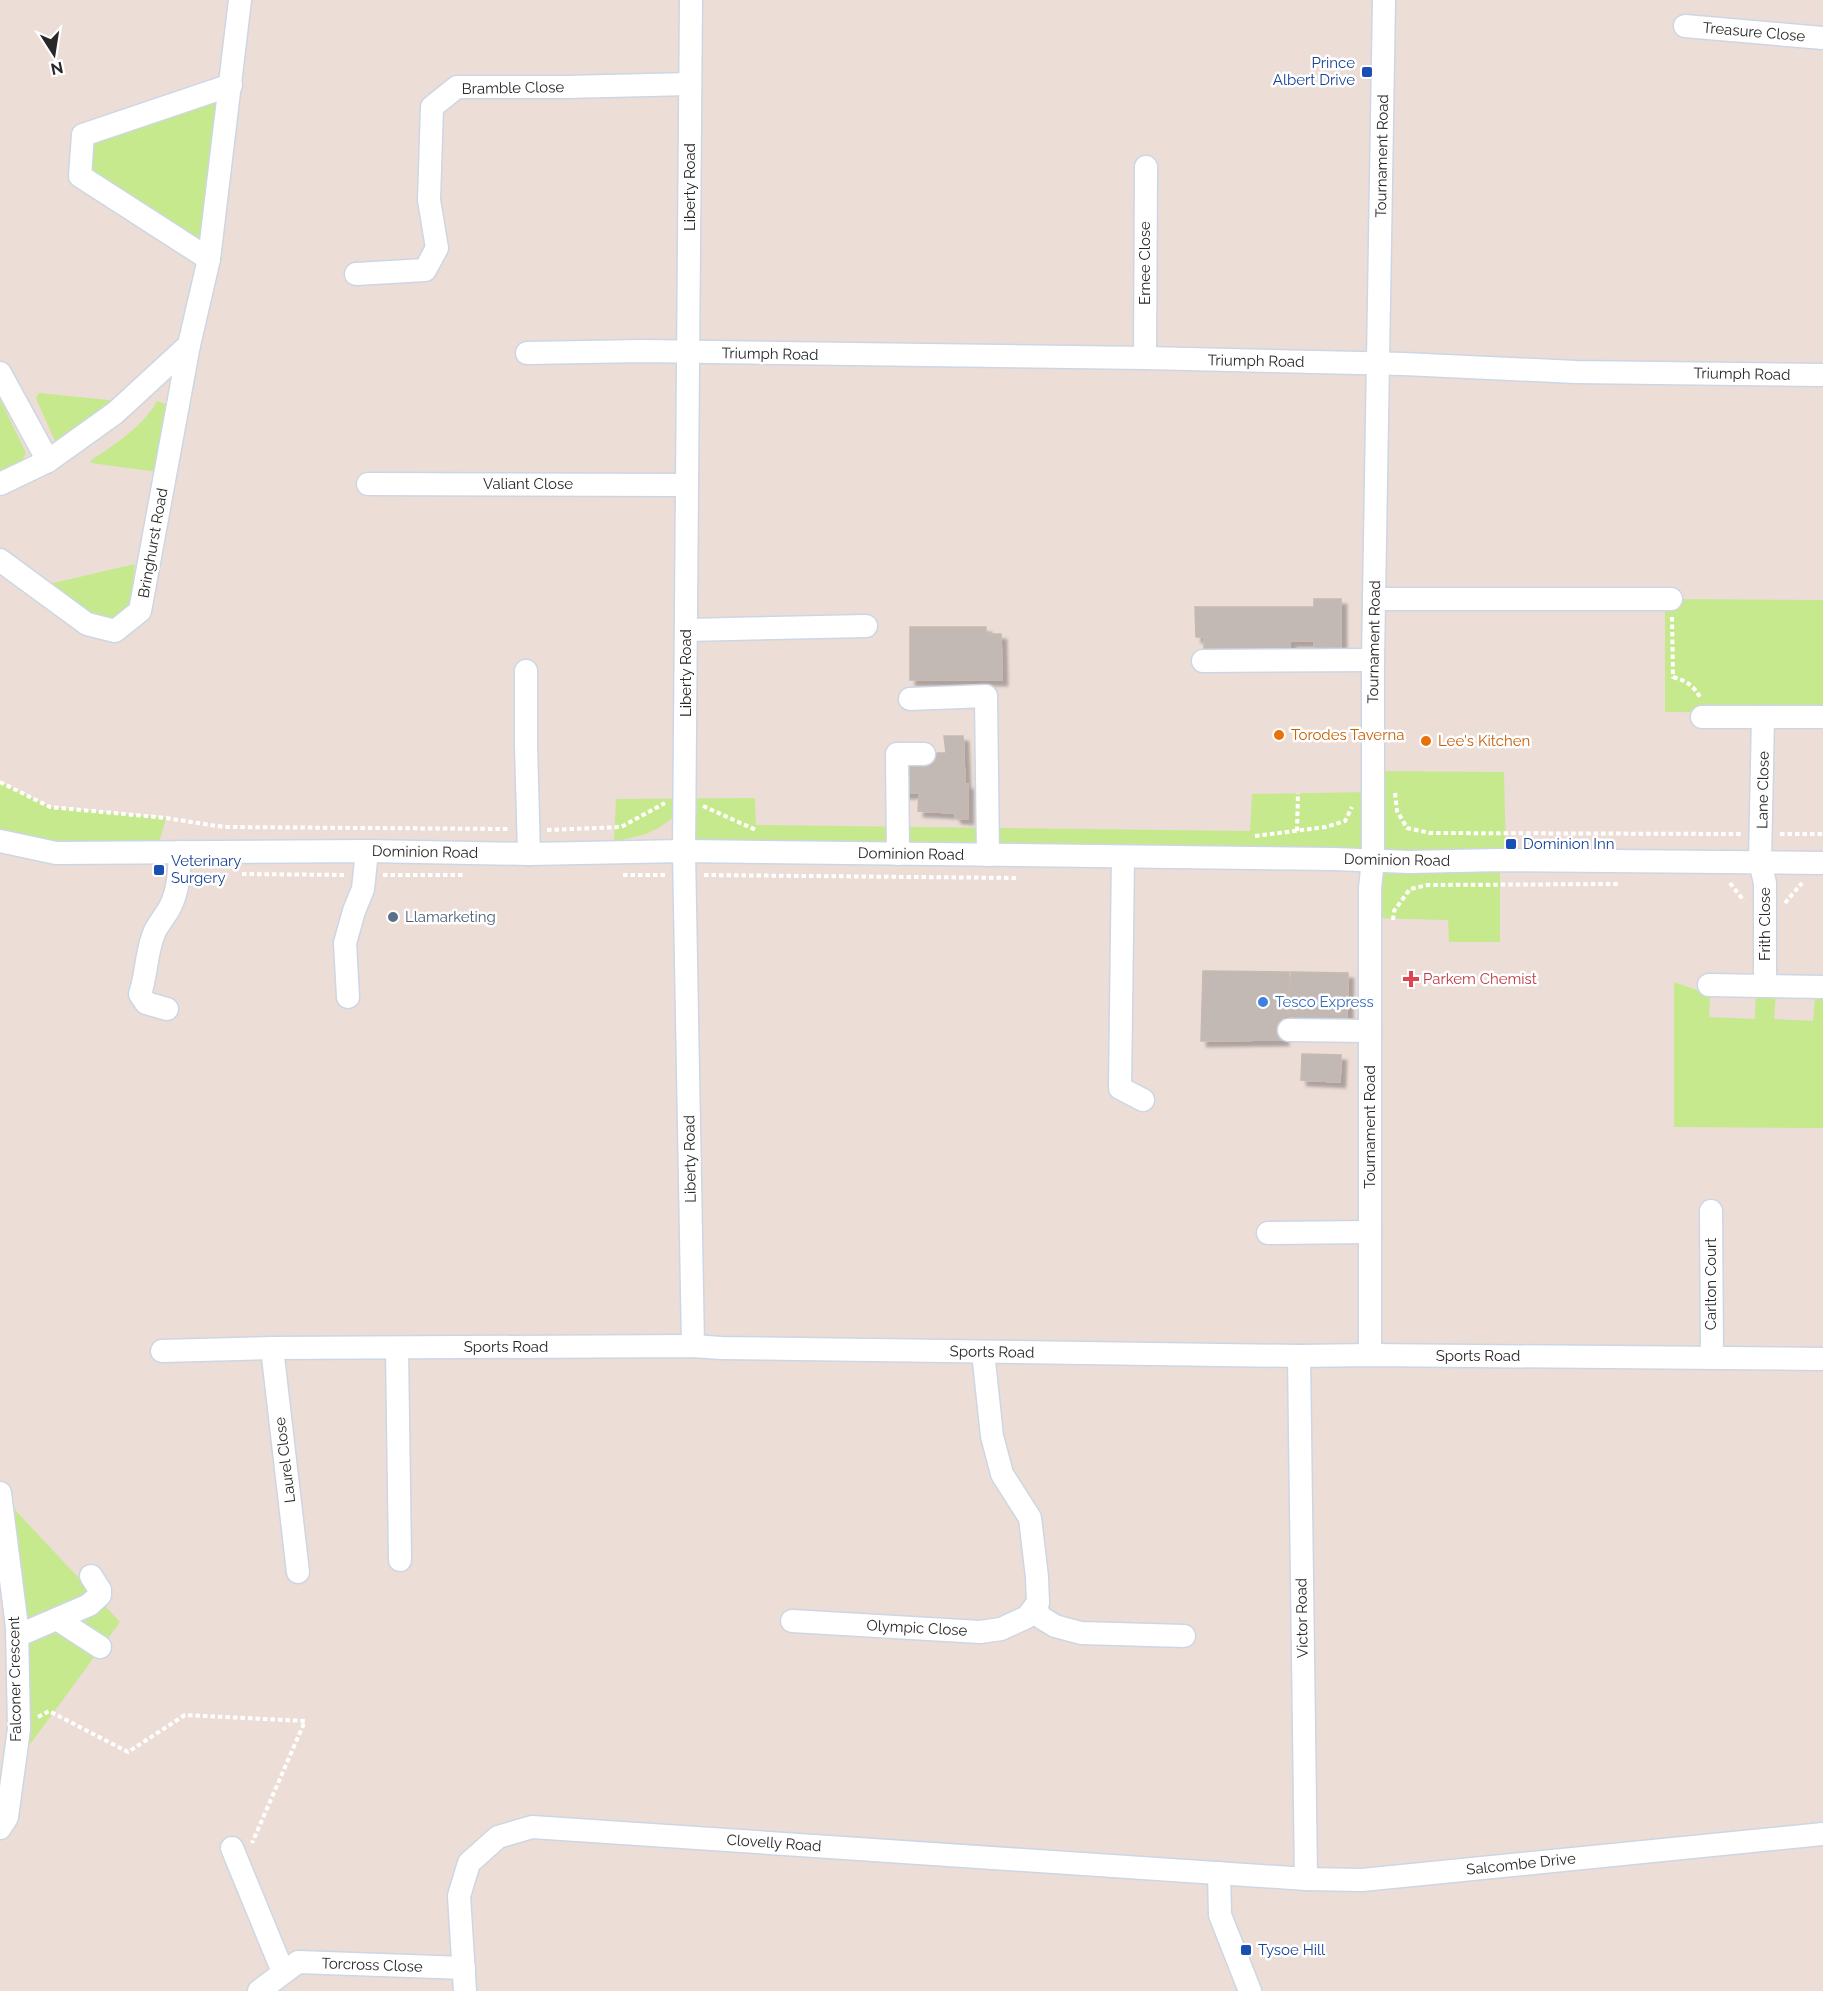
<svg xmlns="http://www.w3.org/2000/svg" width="1823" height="1991" viewBox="0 0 1823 1991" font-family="Raleway,sans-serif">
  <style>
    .green { fill: #c6e98d }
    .building { fill: #c3b9b4; stroke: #c7b9b1; stroke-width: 1.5; filter: url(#shadow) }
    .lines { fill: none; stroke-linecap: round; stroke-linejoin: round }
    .minor-casing { stroke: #ccd7e3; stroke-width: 25 }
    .path { stroke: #fff; stroke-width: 4; stroke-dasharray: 4.5 3; stroke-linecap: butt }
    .minor { stroke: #fff; stroke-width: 22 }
    .transit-dot { fill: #1a4fb4; stroke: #fff; stroke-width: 2 }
    .food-dot { fill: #e8710a; stroke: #fff; stroke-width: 2 }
    .service-dot { fill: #5c6f8a; stroke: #fff; stroke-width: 2 }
    .health-dot { fill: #e0444e; stroke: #fff; stroke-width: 2 }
    .shop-dot { fill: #3f7fe0; stroke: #fff; stroke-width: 2 }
    .labels { text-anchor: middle; stroke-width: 5; stroke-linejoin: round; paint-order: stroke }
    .street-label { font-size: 15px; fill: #282828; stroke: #fff }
    .transit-label { font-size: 15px; fill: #164399; stroke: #fff; text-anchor: start }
    .food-label { font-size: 15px; fill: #c56008; stroke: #fff; text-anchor: start }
    .service-label { font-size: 15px; fill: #4e5e75; stroke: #fff; text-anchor: start }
    .health-label { font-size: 15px; fill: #be3a42; stroke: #fff; text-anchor: start }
    .shop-label { font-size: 15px; fill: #366cbe; stroke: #fff; text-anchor: start }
  </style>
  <defs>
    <filter id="shadow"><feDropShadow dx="5.5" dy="5.5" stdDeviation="1.5" flood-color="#0004"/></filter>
  </defs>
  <rect width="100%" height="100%" fill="#ecddd7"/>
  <g class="green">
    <polygon points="231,85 209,259 80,176 83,135"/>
    <polygon points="39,393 118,401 62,445 55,441 36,398"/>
    <polygon points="0,399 26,453 18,469 0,477"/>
    <path d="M157 401 168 405 158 472 91 463V460C112 447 146 424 157 401Z"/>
    <path d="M135 564C133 576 132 602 126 611 110 637 64 595 49 584Z"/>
    <polygon points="1665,599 1823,600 1823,713 1665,712"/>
    <path d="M1373 771 1504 772 1506 860H1500V942H1449L1448 920 1370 918 1373 861 684 851 679 813C655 833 644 836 614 841L616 799 755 798 756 825 1250 831 1252 794 1373 792Z"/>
    <polygon points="0,782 50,807 166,818 156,853 0,841"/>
    <polygon points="1674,982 1710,995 1709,1017 1755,1019 1756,992 1776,993 1774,1019 1813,1021 1815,998 1823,992 1823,1128 1674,1127"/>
    <polygon points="0,1494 120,1622 31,1743 16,1749"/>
  </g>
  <g class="building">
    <polygon points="1314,599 1341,599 1341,657 1314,657 1314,641 1290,641 1290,655 1204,655 1204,637 1196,637 1195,607 1314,607"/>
    <polygon points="910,627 986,627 986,634 1001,634 1002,680 910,680"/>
    <polygon points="944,736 963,736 965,784 968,784 968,819 956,818 954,813 918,811 919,793 902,793 901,765 928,766 927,753 946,753"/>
    <polygon points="1203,971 1289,972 1289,1016 1284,1016 1283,1040 1201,1041"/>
    <polygon points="1291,972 1348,973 1347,1020 1291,1019"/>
    <polygon points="1302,1054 1341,1055 1340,1082 1301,1080"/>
  </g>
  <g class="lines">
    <defs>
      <g id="minor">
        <polyline points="691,0 684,851 693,1346"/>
        <polyline points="1685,26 1823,38"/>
        <polyline points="209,259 80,176 83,135 231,85"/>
        <polyline points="356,274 425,270 437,248 429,200 432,107 457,87 566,87 690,84"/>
        <polyline points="527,353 643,351 1145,358 1404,364 1576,372 1823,375"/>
        <polyline points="1145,358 1146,167"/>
        <polyline points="0,373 48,461"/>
        <polyline points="0,484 48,461 115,413 189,345 209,259 240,0"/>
        <polyline points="368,484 687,485"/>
        <polyline points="0,560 87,624 115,631 140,611 189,345"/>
        <polyline points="1375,599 1671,599"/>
        <polyline points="686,630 866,626"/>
        <polyline points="1203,661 1373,660"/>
        <polyline points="526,671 526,745 529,854"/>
        <polyline points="910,699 986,696 988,855"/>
        <polyline points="1702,717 1823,717"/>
        <polyline points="1763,717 1760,862 1765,883 1765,986 1823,987"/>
        <polyline points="0,841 56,853 367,851 529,854 684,851 1334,859 1409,862 1500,860 1823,863"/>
        <polyline points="898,854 897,754 924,754"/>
        <polyline points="1123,857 1120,1088 1143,1100"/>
        <polyline points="1709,985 1765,986"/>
        <polyline points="348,997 345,943 354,911 363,889 367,851"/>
        <path d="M167 1009 146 1003 140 994C147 974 146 950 155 931 159 923 166 915 170 907 179 890 179 871 180 852"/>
        <polyline points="1289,1030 1370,1031"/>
        <polyline points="1711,1211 1712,1357"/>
        <polyline points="1268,1233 1370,1232"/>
        <polyline points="272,1348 298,1572"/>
        <polyline points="397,1348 400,1560"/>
        <polyline points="162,1351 272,1348 693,1346 721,1348 1299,1356 1370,1355 1823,1359"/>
        <polyline points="1370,1355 1370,888 1373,860 1373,660 1384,0"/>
        <polyline points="1299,1356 1306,1879"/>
        <polyline points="0,1493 17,1627 19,1729 7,1817 0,1828"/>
        <polyline points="1034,1608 1042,1618 1055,1626 1081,1633 1184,1636"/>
        <polyline points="57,1619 100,1647"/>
        <polyline points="792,1621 980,1632 1001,1629 1027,1617 1038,1603 1037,1577 1030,1518 1002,1474 992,1436 983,1352"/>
        <polyline points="17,1636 89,1605 100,1595 100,1590 91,1576"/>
        <polyline points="232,1848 283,1972"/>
        <polyline points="1219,1873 1220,1915 1250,1991"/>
        <polyline points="259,1991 298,1962 464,1968"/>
        <polyline points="465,1991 459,1896 469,1863 498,1837 532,1827 1306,1879 1362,1880 1823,1834"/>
      </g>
    </defs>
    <use href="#minor" class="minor-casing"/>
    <g class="path">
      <path d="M1672 617 1673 677C1687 681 1694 686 1701 699"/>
      <polyline points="0,782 50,807 166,818 224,827 509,829"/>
      <polyline points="1395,793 1397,811 1407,828 1430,833 1742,834"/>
      <polyline points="703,806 756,830"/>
      <polyline points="547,830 621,827 665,803"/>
      <polyline points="1297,831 1298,793"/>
      <polyline points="1780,834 1823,834"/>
      <polyline points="1255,836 1326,827 1345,821 1352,807"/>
      <polyline points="242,874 346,875"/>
      <polyline points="383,875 463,875"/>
      <polyline points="623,875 667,875"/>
      <polyline points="704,875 1018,878"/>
      <polyline points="1730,883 1744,901"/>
      <polyline points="1785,903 1802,883"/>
      <polyline points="1393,920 1394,911 1410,889 1428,885 1618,884"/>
      <polyline points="38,1717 49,1711 128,1752 185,1715 305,1721 252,1843"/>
    </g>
    <use href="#minor" class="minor"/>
  </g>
  <g class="transit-dot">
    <rect x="1361" y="66" width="12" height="12" rx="3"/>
    <rect x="1505" y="838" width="12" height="12" rx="3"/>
    <rect x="153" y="864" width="12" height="12" rx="3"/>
    <rect x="1240" y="1944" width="12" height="12" rx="3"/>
  </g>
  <g class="food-dot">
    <circle cx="1279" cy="735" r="6"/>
    <circle cx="1426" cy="741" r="6"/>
  </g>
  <circle class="service-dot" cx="393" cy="917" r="6"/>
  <path class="health-dot" d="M1408 970h6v6h6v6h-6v6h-6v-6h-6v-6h6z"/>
  <circle class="shop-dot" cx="1263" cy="1002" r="6"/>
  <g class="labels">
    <g class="street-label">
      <text transform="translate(1754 32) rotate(5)" y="5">Treasure Close</text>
      <text transform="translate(513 88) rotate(-1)" y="5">Bramble Close</text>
      <text transform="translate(1382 156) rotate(-89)" y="5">Tournament Road</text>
      <text transform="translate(690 187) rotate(-90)" y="5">Liberty Road</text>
      <text transform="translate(1145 263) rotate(-90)" y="5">Ernee Close</text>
      <text transform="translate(770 354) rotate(1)" y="5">Triumph Road</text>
      <text transform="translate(1256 361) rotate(1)" y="5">Triumph Road</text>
      <text transform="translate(1742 374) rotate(1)" y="5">Triumph Road</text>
      <text x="528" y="489">Valiant Close</text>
      <text transform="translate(153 543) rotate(-80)" y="5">Bringhurst Road</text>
      <text transform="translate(1374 642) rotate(-89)" y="5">Tournament Road</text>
      <text transform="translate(686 673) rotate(-90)" y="5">Liberty Road</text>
      <text transform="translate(1763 790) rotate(-89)" y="5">Lane Close</text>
      <text transform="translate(425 852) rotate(1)" y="5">Dominion Road</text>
      <text transform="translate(911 854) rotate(1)" y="5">Dominion Road</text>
      <text transform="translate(1397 860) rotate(1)" y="5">Dominion Road</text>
      <text transform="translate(1765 924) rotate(-90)" y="5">Frith Close</text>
      <text transform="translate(1370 1127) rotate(-90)" y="5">Tournament Road</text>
      <text transform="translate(690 1159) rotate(-91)" y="5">Liberty Road</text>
      <text transform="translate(1711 1284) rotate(-90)" y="5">Carlton Court</text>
      <text x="506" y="1352">Sports Road</text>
      <text transform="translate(992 1352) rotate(1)" y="5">Sports Road</text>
      <text x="1478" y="1361">Sports Road</text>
      <text transform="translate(285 1460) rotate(-97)" y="5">Laurel Close</text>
      <text transform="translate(1302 1618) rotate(-91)" y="5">Victor Road</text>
      <text transform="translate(917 1628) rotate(3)" y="5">Olympic Close</text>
      <text transform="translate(15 1679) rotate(-91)" y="5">Falconer Crescent</text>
      <text transform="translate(774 1843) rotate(4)" y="5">Clovelly Road</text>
      <text transform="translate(1521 1864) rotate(-6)" y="5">Salcombe Drive</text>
      <text transform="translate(372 1965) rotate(2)" y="5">Torcross Close</text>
    </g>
    <g class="transit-label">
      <text x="1355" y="68" text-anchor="end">Prince<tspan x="1355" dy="17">Albert Drive</tspan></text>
      <text x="1523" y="849">Dominion Inn</text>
      <text x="171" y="866">Veterinary<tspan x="171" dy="17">Surgery</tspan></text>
      <text x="1258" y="1955">Tysoe Hill</text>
    </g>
    <g class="food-label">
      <text x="1291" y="740">Torodes Taverna</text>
      <text x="1438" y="746">Lee's Kitchen</text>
    </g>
    <g class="service-label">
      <text x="405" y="922">Llamarketing</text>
    </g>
    <g class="health-label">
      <text x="1423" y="984">Parkem Chemist</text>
    </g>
    <g class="shop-label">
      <text x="1275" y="1007">Tesco Express</text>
    </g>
  </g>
  <g transform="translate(54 54) rotate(168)" stroke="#ffffff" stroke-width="4.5" paint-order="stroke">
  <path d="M0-4.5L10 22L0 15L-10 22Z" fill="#282828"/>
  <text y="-9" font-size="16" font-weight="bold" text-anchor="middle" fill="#282828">N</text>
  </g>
</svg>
